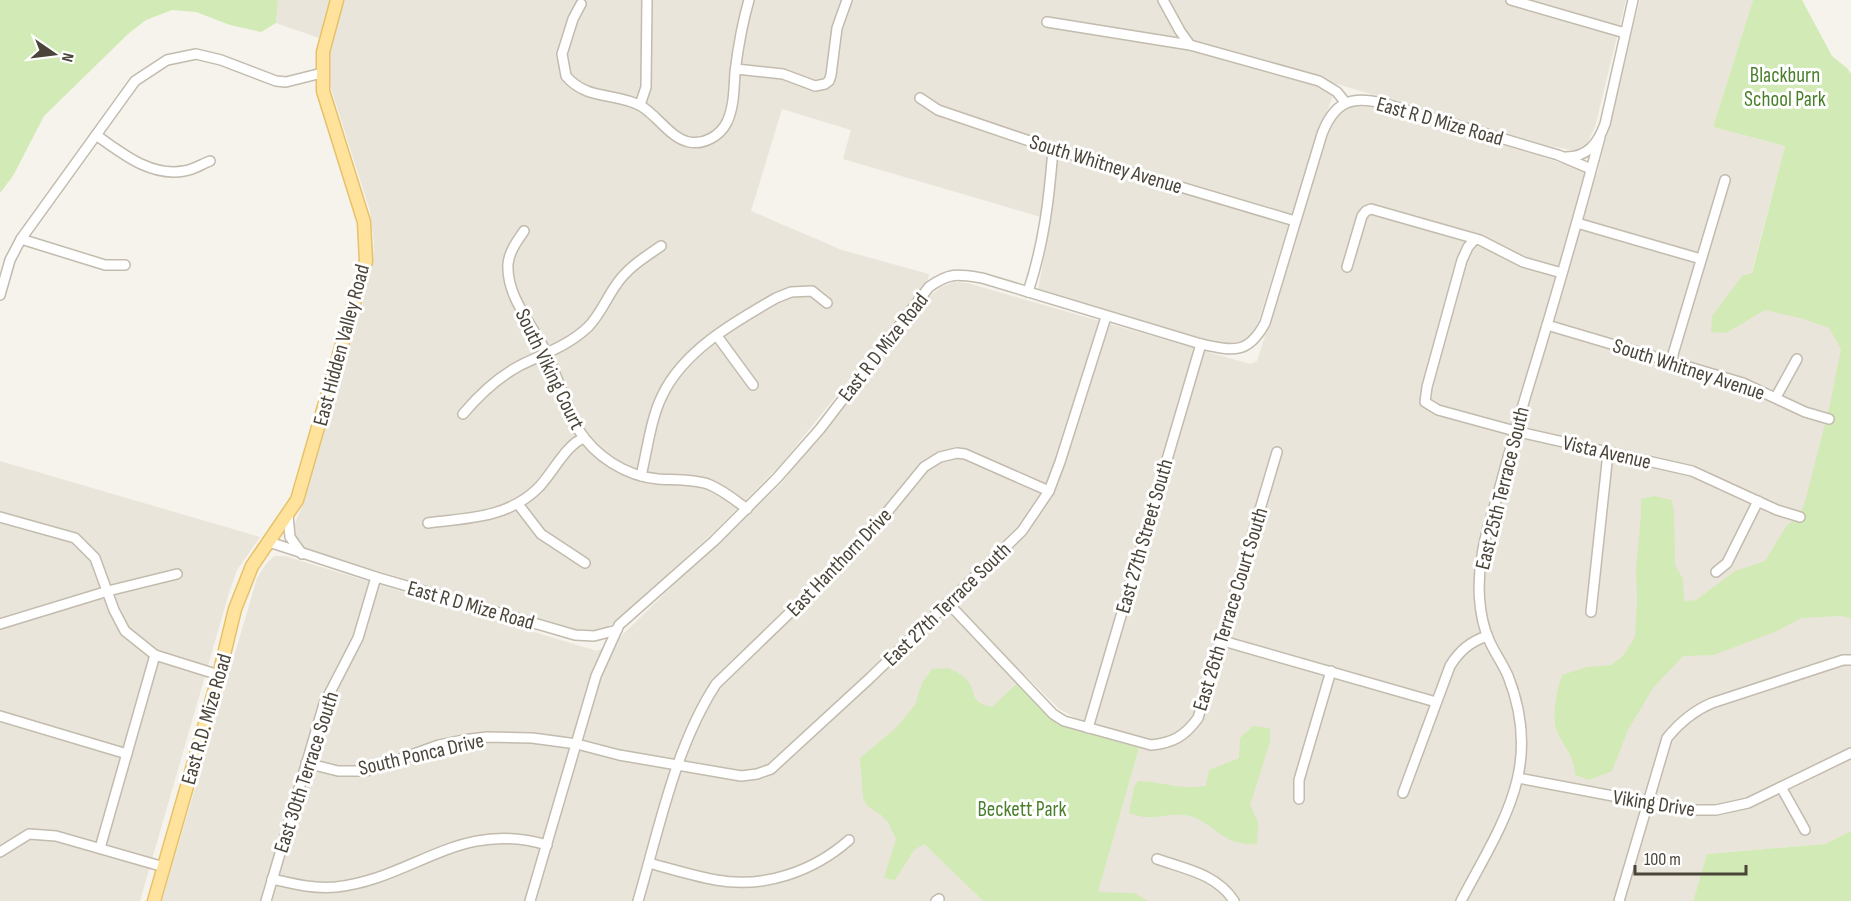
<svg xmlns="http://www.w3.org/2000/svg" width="1851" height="901" viewBox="0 0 1851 901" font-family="'Sofia Sans Condensed',sans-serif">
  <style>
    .residential { fill: #eae5da }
    .green { fill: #d2eab5 }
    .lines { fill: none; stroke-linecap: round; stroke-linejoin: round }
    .minor-casing { stroke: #c2bbae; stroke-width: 12 }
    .major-casing { stroke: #e6c16a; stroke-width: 15 }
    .minor { stroke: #fff; stroke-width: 9 }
    .major { stroke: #ffe39c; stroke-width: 12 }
    .labels { text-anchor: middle; stroke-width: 6; stroke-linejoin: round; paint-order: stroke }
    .park-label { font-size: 21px; fill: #4a7f2a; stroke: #fff }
    .street-label { font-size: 21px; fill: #4b4439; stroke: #fff }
  </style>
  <rect width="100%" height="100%" fill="#f6f3ec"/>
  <g class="residential">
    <polygon points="278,0 330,0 319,38 276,23"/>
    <polygon points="344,0 1626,0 1595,127 1588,142 1577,151 1545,145 1337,84 1296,200 1258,323 1249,338 1237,343 1219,343 1038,290 1051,220 843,159 851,130 782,109 751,211 842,250 929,274 927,283 783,462 716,530 615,622 602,630 590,631 577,630 308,550 300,545 294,536 293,528 302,506 373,257 374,241 370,211 330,85 329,61 330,48"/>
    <polygon points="1640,0 1753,0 1713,127 1785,146 1747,290 1851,316 1851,831 1825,844 1707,854 1693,901 1095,901 1142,738 1076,718 1059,709 1025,675 889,810 983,901 162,901 257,578 266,564 274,556 285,556 597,651 615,642 696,563 781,484 929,297 941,287 954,282 967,283 1250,364 1257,361 1326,141 1333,122 1341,113 1351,106 1370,107 1396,112 1597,174"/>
    <polygon points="0,461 260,537 237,570 229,593 140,901 0,901"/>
  </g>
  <g class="green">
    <polygon points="0,0 278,0 276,23 261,32 230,25 196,12 172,10 146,20 128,34 44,116 13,176 0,193"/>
    <path d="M1753 0H1802L1832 56 1847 68 1851 74V618L1840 616 1801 618 1777 631 1714 655 1683 656 1653 688 1628 730 1612 771 1589 780 1575 775C1574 754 1565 750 1557 731 1551 717 1557 689 1562 675L1587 667 1611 665 1623 656 1635 637 1637 599 1636 570 1641 514V499L1654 496 1672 500 1674 512 1675 565 1683 579 1684 601 1696 600 1735 571 1765 561 1787 525 1798 518 1805 502 1830 404 1841 349 1829 328 1804 319 1765 310 1726 333 1711 332 1712 316 1742 276 1752 273 1785 146 1713 127Z"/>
    <path d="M949 668C954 671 962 674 966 679 978 691 967 702 992 707L1017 683 1056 721 1067 727 1139 748 1098 892 1134 893 1148 901H983L924 844 914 850 895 880 884 878 896 839 888 822 880 814 867 806 863 798 860 758 897 727 915 705 922 683 932 669Z"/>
    <path d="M1253 726 1270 728V742L1250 805 1258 822 1257 844C1221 847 1212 819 1185 815 1172 813 1159 818 1147 817 1141 817 1135 815 1129 813L1134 787 1138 781C1161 782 1182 790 1206 786L1209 770 1239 758 1240 738Z"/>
    <polygon points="1851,831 1851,901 1693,901 1707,854 1825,844"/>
  </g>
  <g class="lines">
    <defs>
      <g id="minor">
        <polyline points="1163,0 1180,31 1190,45"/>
        <polyline points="1511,0 1625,33"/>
        <path d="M581 4 573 19 562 54 566 76C587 101 616 92 641 106 657 115 670 138 689 142 704 145 720 136 727 122 734 107 734 89 735 72 738 48 742 24 749 0"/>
        <polyline points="1047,22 1190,45 1319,81 1337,92 1345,102"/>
        <polyline points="736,69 783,74 815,86 825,84 829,81 831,75 837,28 847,0"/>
        <polyline points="920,98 938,110 1053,149 1295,221"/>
        <polyline points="640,105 646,87 647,0"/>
        <path d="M96 135C122 153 150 177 184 171 193 170 202 164 210 161"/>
        <path d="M1566 157C1588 157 1598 143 1605 124L1633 0"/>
        <polyline points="1577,223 1701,259"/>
        <path d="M524 231C517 241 509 252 508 264 506 297 533 325 546 352 557 378 567 404 578 429 595 456 625 476 658 479 674 480 693 479 708 484 723 490 735 500 747 509"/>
        <polyline points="21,239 105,265 125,265"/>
        <polyline points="1475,239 1468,247 1462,260 1427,387 1425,402 1438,410 1515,431 1692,471 1777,510 1800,517"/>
        <polyline points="1347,267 1362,216 1366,211 1371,209 1480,240 1523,262 1562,273"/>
        <path d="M1028 292C1044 243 1049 200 1053 149"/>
        <polyline points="0,295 10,260 21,239 135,81 167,60 196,54 221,60 276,81 286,82 322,73"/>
        <polyline points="1547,325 1743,383 1805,412 1829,419"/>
        <polyline points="717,336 753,385"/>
        <polyline points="1671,361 1725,180"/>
        <polyline points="1776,397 1797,359"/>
        <path d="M463 414C479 395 497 378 519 366 543 354 568 346 588 327 600 315 606 299 616 285 627 268 645 257 661 246"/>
        <path d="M641 476C647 451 651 418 662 396 683 351 734 322 776 298L791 292 812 291 827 303"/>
        <polyline points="518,504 541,534 585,563"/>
        <polyline points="288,515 290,537 302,554"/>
        <polyline points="0,517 75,538 95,558 114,610 125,631 155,655 219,675"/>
        <path d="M428 523C467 518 507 518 537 489 551 476 566 444 584 438"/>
        <polyline points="269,542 376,577 575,635 594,636 617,630"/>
        <polyline points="1716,572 1727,563 1758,501"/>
        <path d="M948 603 1053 714 1064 721 1151 745C1173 743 1185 736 1198 718L1277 452"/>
        <polyline points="1591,612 1608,453"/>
        <polyline points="0,624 108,591 177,574"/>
        <polyline points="1223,641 1436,702"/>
        <polyline points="0,716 127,754"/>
        <polyline points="1088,728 1201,344"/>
        <polyline points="306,763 338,771 366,771 439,745 463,740 487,737 532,738 577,744 619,755 741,776 757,774 771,769 870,678 1022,531 1049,491 1060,462 1106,317"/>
        <polyline points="1518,778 1687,810 1716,810 1748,803 1851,753"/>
        <polyline points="1781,787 1805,830"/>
        <path d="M1403 793 1450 666C1460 650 1470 642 1487 636"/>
        <polyline points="1299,799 1299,780 1331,671"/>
        <polyline points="100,848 155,655"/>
        <polyline points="0,852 29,834 56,836 164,867"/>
        <path d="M1157 859C1185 869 1217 874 1234 901"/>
        <path d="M649 863C671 869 694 876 716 880 764 889 814 871 849 840"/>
        <path d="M272 879C294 884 313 889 336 887 415 878 459 819 547 845"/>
        <polyline points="266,901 324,704 358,638 376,577"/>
        <path d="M530 901 596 676 619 625 714 541 777 478 820 429 929 287C950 272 958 274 982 278L1201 344C1233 351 1248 355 1265 323L1322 134C1334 103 1350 95 1382 103L1558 155 1591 169"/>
        <path d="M638 901C659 829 675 747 716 684L861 544 924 467 940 457 957 453 965 454 1049 491"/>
        <polyline points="936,901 939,899"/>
        <path d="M1461 901C1502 823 1544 767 1508 676 1503 664 1494 652 1489 640 1478 615 1477 582 1482 555 1485 534 1492 514 1498 494 1508 457 1518 421 1529 385 1554 303 1578 220 1600 137"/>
        <path d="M1619 901 1667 738C1680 722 1693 711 1712 703L1843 660H1851"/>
      </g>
      <polyline id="major" points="154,901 219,675 235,609 252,566 297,500 366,261 364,222 323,91 323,52 337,0"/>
    </defs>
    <use href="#minor" class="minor-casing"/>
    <use href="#major" class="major-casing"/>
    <use href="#minor" class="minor"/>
    <use href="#major" class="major"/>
  </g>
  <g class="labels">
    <g class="park-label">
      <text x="1785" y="82">Blackburn<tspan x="1785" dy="24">School Park</tspan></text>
      <text x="1022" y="816">Beckett Park</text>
    </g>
    <g class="street-label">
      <text transform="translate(1440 121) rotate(16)" y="7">East R D Mize Road</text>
      <text transform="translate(1106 164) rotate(17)" y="7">South Whitney Avenue</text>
      <text transform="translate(341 345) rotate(-75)" y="7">East Hidden Valley Road</text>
      <text transform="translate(883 347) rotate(-52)" y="7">East R D Mize Road</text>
      <text transform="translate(550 369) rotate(64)" y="7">South Viking Court</text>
      <text transform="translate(1689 369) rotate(18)" y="7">South Whitney Avenue</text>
      <text transform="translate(1607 452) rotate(13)" y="7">Vista Avenue</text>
      <text transform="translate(1502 488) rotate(-76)" y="7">East 25th Terrace South</text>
      <text transform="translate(1144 536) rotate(-74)" y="7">East 27th Street South</text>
      <text transform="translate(839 562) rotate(-46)" y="7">East Hanthorn Drive</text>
      <text transform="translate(947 604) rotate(-44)" y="7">East 27th Terrace South</text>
      <text transform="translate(471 605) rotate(16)" y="7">East R D Mize Road</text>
      <text transform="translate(1230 609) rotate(-73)" y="7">East 26th Terrace Court South</text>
      <text transform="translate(206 719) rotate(-74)" y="7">East R.D. Mize Road</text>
      <text transform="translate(421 754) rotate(-13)" y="7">South Ponca Drive</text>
      <text transform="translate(306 772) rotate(-72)" y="7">East 30th Terrace South</text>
      <text transform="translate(1654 803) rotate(9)" y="7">Viking Drive</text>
    </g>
  </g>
  <g transform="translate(54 54) rotate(104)" stroke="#ffffff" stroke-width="4.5" paint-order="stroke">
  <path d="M0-4.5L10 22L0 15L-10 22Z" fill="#4b4439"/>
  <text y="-9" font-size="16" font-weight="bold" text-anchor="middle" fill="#4b4439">N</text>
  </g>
  <path d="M1635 865v9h111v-9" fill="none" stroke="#4b4439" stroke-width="3"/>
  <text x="1644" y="865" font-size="18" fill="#4b4439" stroke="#ffffff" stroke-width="4.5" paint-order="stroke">100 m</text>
</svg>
